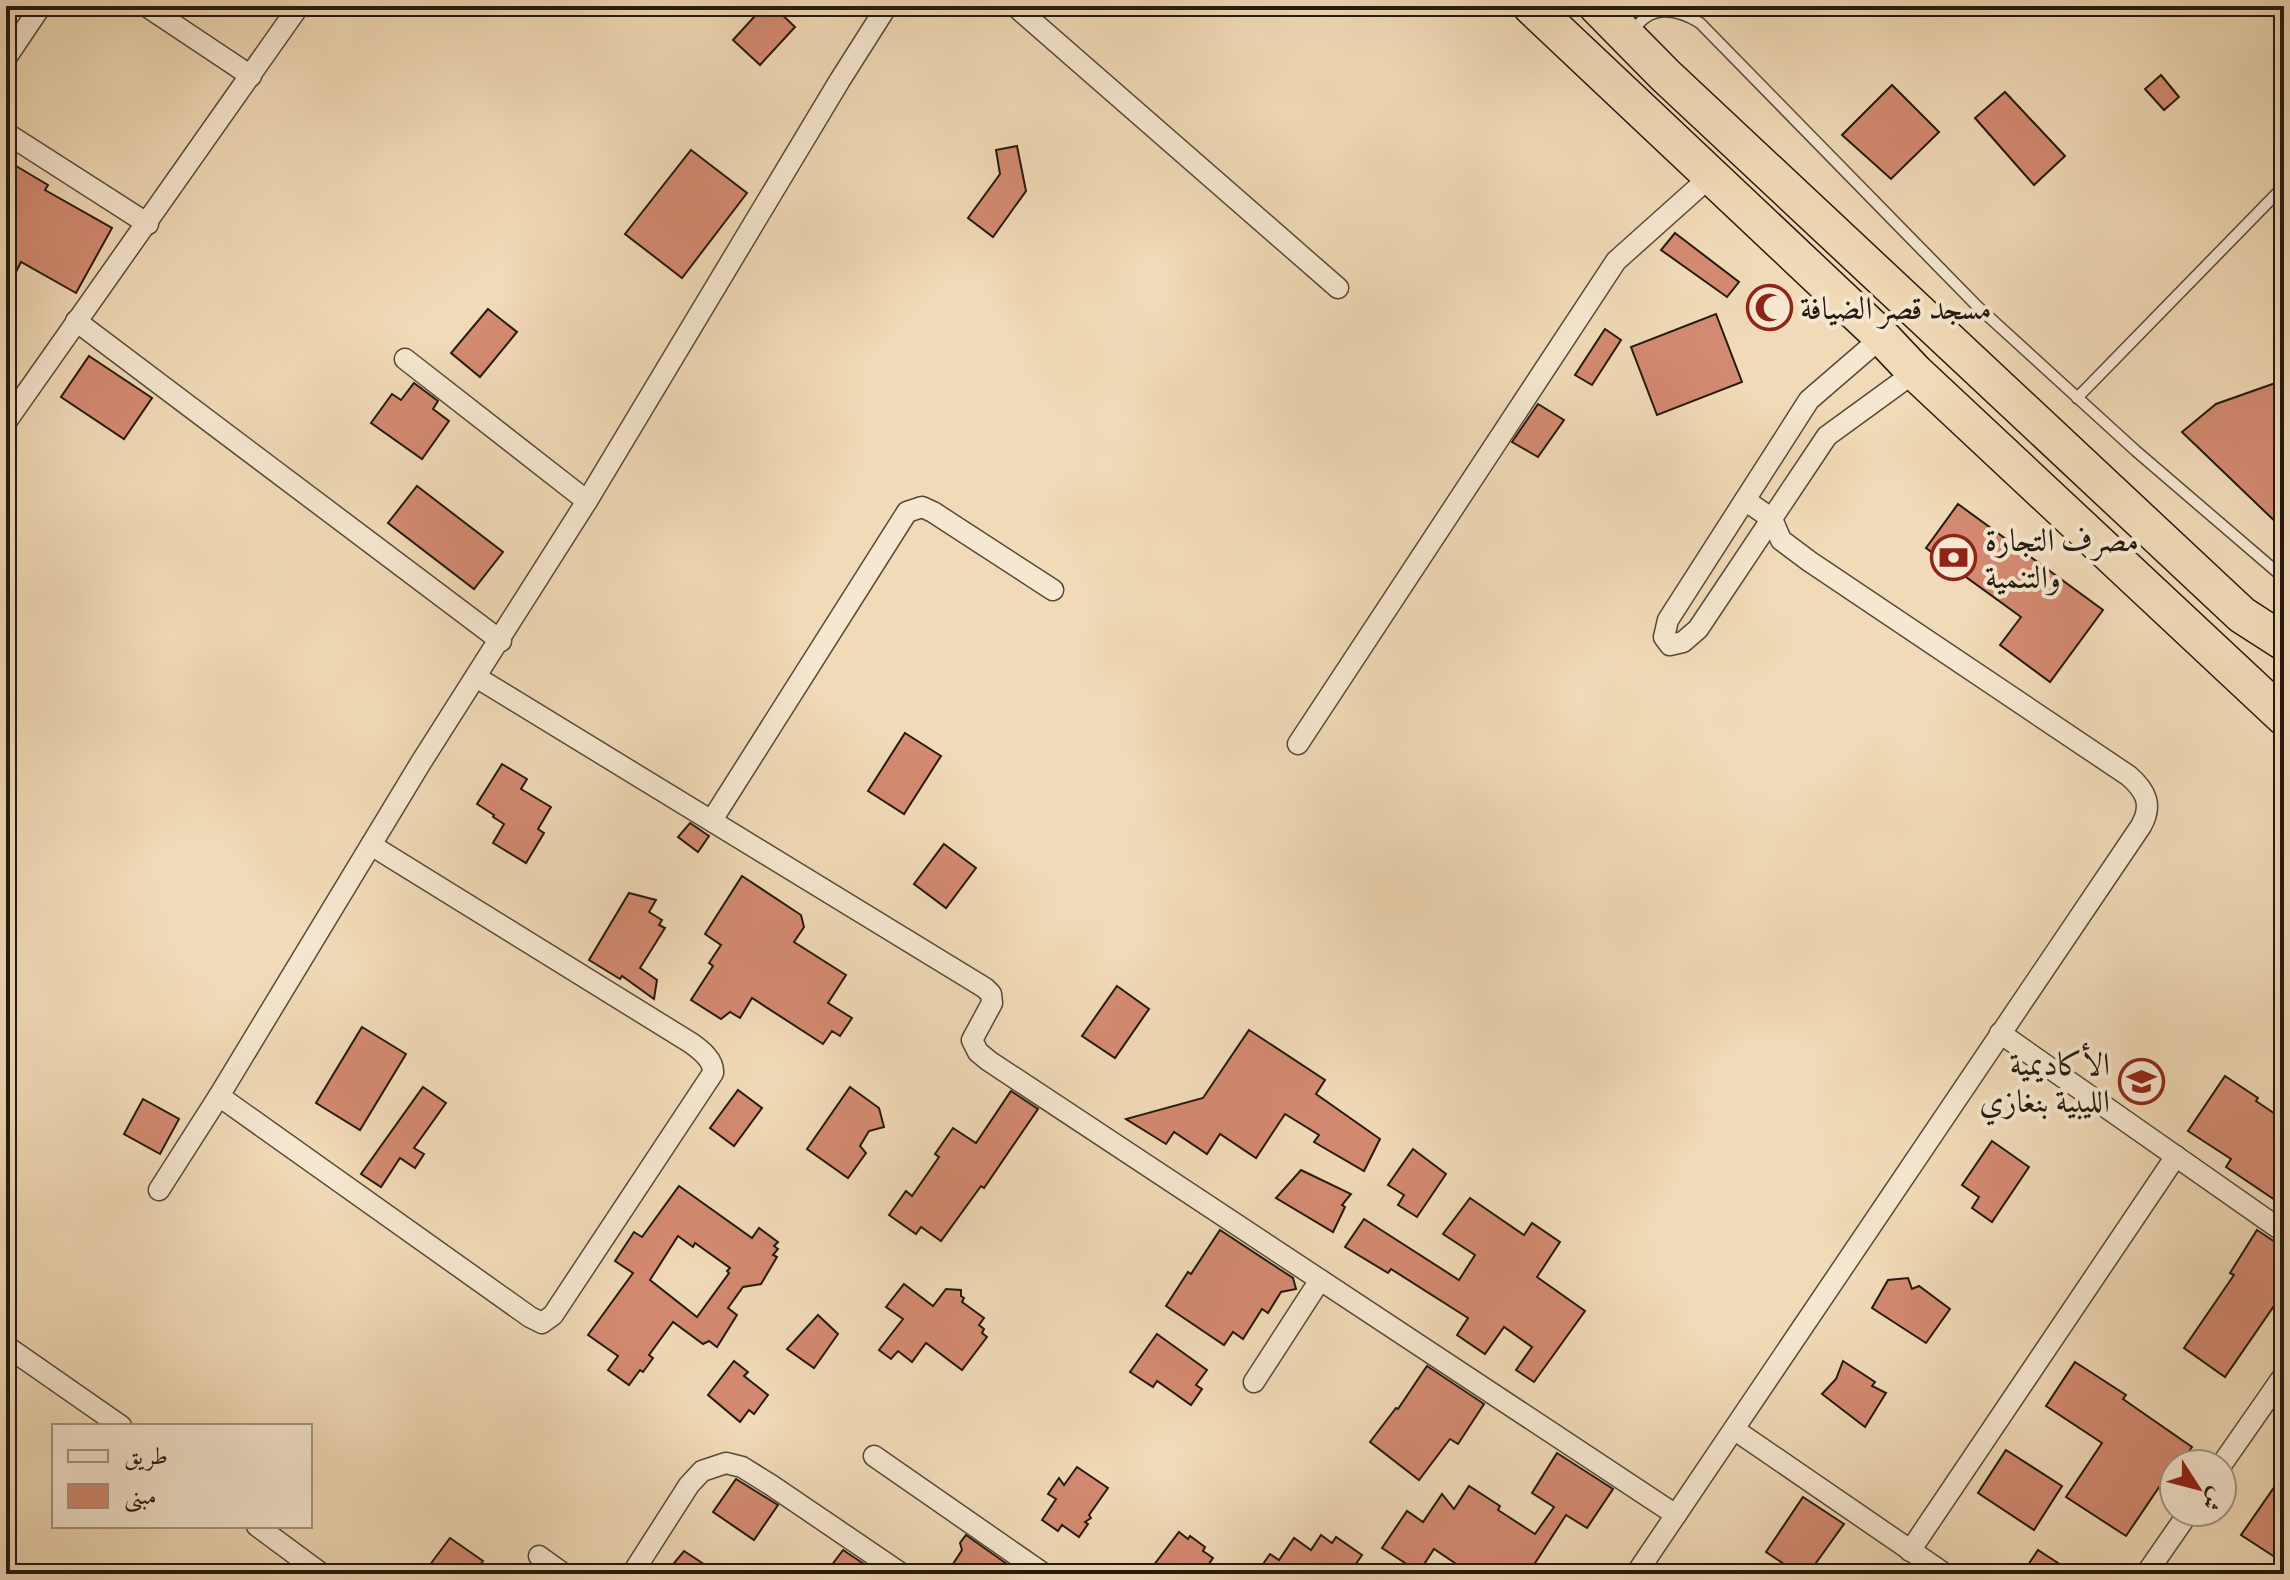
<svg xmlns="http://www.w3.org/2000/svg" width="2290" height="1580" viewBox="0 0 2290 1580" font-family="'Libre Bodoni',Amiri,serif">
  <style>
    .building { fill: #d48a72; stroke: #241a0f; stroke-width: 2; fill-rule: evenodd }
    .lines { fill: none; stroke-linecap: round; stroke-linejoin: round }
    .lane-casing { stroke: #574a39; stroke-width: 13 }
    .street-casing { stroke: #574a39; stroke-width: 23 }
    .highway-casing { stroke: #241a0f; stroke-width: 39 }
    .lane { stroke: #f6e7d0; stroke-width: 10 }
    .street { stroke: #f6e7d0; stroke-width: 20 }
    .highway { stroke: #f1dab7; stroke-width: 36 }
    .labels { text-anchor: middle; stroke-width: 8; stroke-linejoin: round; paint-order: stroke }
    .poi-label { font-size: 32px; fill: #241a0f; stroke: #f6e7d0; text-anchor: start }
  </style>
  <rect width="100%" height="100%" fill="#f1dab7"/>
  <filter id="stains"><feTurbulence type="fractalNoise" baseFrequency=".0025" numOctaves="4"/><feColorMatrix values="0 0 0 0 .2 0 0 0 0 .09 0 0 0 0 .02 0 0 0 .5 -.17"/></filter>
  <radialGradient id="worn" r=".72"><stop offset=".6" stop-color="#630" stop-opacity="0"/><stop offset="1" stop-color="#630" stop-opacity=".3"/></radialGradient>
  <g class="building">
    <polygon points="764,6 773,6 795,27 760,65 733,40"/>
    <polygon points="2161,75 2179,97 2164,110 2145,89"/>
    <polygon points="1892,85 1939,132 1891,179 1842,135"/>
    <polygon points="2005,92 2065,156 2034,185 1975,118"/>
    <polygon points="1017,146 1026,191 993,237 968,218 1000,174 996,150"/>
    <polygon points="691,150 747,193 682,278 625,234"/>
    <polygon points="6,160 48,185 45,190 112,228 76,293 21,262 6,292"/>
    <polygon points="1675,233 1739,282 1727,297 1661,250"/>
    <polygon points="488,309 517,332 480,377 451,353"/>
    <polygon points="1716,314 1742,382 1657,415 1631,347"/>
    <polygon points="1605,329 1621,340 1592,385 1575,375"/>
    <polygon points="89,356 152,398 124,439 61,397"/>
    <polygon points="2284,380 2284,530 2182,432 2216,404"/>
    <polygon points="414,383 438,401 433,409 449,421 422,459 371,423 392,394 401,400"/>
    <polygon points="1538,404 1564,420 1538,457 1512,442"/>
    <polygon points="417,486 503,552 474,589 388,523"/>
    <polygon points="1958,504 2103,610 2050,682 2000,645 2021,617 1926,548"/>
    <polygon points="905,733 941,756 904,814 868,791"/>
    <polygon points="502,764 527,779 521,789 551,807 538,829 544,833 526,863 493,843 504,824 493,817 494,815 477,804"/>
    <polygon points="690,823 709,836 698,852 678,837"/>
    <polygon points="944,844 976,868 946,908 914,884"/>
    <polygon points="742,876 801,915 804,927 794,942 846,975 828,1003 852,1018 840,1036 832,1031 823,1044 752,998 740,1018 730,1012 721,1019 691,1000 713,966 709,963 721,945 705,934"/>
    <polygon points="629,893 656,900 649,912 662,920 659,925 665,928 640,968 657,980 654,999 622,976 620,979 589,960"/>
    <polygon points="1117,986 1149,1009 1115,1058 1082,1036"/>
    <polygon points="362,1027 406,1054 360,1130 316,1103"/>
    <polygon points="1249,1030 1325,1080 1316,1094 1380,1139 1364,1171 1314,1142 1319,1135 1285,1114 1256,1158 1220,1134 1207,1154 1174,1132 1166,1144 1126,1119 1203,1098"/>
    <polygon points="2225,1076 2258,1098 2256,1101 2284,1120 2284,1206 2226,1167 2231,1159 2188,1131"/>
    <polygon points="423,1087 446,1103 414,1148 424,1154 415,1168 400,1158 381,1187 361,1174"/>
    <polygon points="850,1087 879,1108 884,1127 869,1131 860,1146 866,1153 848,1178 807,1149"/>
    <polygon points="738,1090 762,1108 734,1146 710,1128"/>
    <polygon points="1011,1091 1038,1109 984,1188 981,1186 941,1241 921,1227 916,1234 889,1215 906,1191 912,1196 939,1157 935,1154 953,1128 976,1143"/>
    <polygon points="143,1099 179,1119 160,1154 124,1134"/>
    <polygon points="1992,1141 2029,1167 1992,1222 1972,1208 1979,1197 1962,1185"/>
    <polygon points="1413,1149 1446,1174 1417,1217 1398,1205 1404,1195 1388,1185"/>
    <polygon points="1301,1170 1351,1194 1342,1205 1345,1207 1333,1232 1276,1198"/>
    <path d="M679 1186 752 1238 759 1228 778 1242 774 1246 778 1249 773 1255 777 1257 761 1284 743 1287 728 1308 737 1315 717 1347 709 1341 703 1344 673 1322 649 1355 653 1358 643 1372 640 1370 629 1385 608 1370 618 1356 588 1335 633 1273 615 1261 634 1232 642 1237ZM678 1236 693 1247 695 1243 730 1268 727 1271 729 1273 697 1317 650 1280Z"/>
    <polygon points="1470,1198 1524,1235 1532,1223 1560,1242 1537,1277 1585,1311 1534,1382 1516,1370 1532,1347 1504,1327 1485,1354 1457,1335 1468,1318 1391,1269 1388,1273 1345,1247 1364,1219 1459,1280 1475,1255 1443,1234"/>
    <polygon points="1220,1230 1293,1278 1296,1289 1281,1292 1268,1313 1262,1309 1243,1339 1233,1332 1224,1345 1166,1306 1188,1272 1191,1274"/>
    <polygon points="2257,1230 2284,1248 2284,1309 2276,1303 2225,1377 2184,1348 2234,1275 2230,1273"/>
    <polygon points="1908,1278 1912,1289 1919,1286 1950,1309 1926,1343 1872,1308 1888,1280"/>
    <polygon points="904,1284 933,1306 946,1289 961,1290 961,1296 964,1298 962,1302 984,1318 979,1325 984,1329 982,1333 987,1337 962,1370 926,1343 912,1362 898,1351 891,1359 879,1350 903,1319 886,1307"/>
    <polygon points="818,1315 838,1334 814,1368 787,1349"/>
    <polygon points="1157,1334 1207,1370 1196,1385 1202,1389 1191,1405 1157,1381 1153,1387 1130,1372"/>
    <polygon points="734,1361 748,1372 744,1376 768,1395 754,1414 749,1410 740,1422 708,1395"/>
    <polygon points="1843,1361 1875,1382 1872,1386 1886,1393 1865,1427 1822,1394 1836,1379"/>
    <polygon points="2075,1362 2126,1395 2123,1399 2192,1447 2180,1464 2174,1464 2174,1473 2170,1471 2126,1536 2066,1497 2102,1443 2046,1406"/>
    <polygon points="1427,1366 1484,1404 1458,1444 1450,1439 1419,1480 1370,1442 1396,1408 1398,1409"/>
    <polygon points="2006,1450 2062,1486 2034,1530 1978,1493"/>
    <polygon points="1557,1453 1613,1489 1587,1528 1566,1515 1528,1574 1471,1574 1434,1549 1419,1572 1382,1548 1407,1511 1423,1522 1442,1494 1454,1509 1469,1486 1500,1506 1498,1510 1535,1534 1554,1507 1532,1493"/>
    <polygon points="1077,1467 1108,1488 1089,1515 1091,1518 1085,1522 1088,1524 1079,1537 1062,1525 1058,1531 1042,1520 1056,1499 1048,1494 1059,1478 1064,1485"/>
    <polygon points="2284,1473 2284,1563 2241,1535"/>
    <polygon points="736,1479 778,1505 754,1540 713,1512"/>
    <polygon points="1803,1497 1844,1524 1808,1574 1799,1574 1766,1552"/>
    <polygon points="1179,1532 1188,1539 1190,1536 1205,1547 1203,1551 1213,1558 1202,1574 1147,1574"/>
    <polygon points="966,1535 1021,1574 969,1574 953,1564 962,1550 960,1543"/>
    <polygon points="1321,1535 1332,1543 1336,1537 1362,1555 1349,1574 1256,1574 1270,1554 1279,1560 1294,1538 1311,1550"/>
    <polygon points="450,1538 483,1561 474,1574 423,1574"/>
    <polygon points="843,1550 879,1574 825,1574"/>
    <polygon points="2038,1550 2075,1574 2022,1574"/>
    <polygon points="684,1551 719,1574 665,1574"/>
  </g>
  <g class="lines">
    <defs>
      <g id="lane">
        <path d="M1633 32C1649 4 1676 8 1700 23L1978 307 2136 451 2284 578"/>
        <polyline points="2077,398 2284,186"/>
      </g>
      <g id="street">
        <polyline points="146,6 251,76"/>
        <polyline points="1015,6 1338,288"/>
        <polyline points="6,58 41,6"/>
        <polyline points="6,133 148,224"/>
        <polyline points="76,321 501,641"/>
        <polyline points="1882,337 1809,400 1668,620 1664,637 1670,645 1683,642 1698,629 1827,436 1915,372"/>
        <polyline points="405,359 587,501"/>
        <polyline points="6,422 299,6"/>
        <polyline points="476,677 985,988 991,994 992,1003 972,1040 978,1052 989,1061 1676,1515"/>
        <polyline points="1298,744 1616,261 1711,176"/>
        <polyline points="712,820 907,512 922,507 933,512 1053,590"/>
        <polyline points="2000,1033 2284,1232"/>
        <path d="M219 1096 530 1317 542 1323 553 1315 713 1073C714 1060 701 1050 691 1043L371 845"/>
        <polyline points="159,1190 219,1096 420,764 587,501 840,80 887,6"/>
        <polyline points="6,1346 121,1426"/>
        <polyline points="1254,1382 1320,1280"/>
        <polyline points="1735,1430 1945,1574"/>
        <polyline points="874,1456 1044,1574"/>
        <polyline points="2222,1464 2284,1375"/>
        <polyline points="257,1526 322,1574"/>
        <polyline points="1910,1551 2176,1156"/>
        <polyline points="539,1556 564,1574"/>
        <polyline points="632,1574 689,1485 702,1471 726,1463 742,1467 771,1485 902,1574"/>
        <path d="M1636 1574 2141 826C2153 805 2146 791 2129 776L1809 561 1781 540 1772 519 1745 500"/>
        <polyline points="2146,1574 2189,1512"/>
      </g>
      <g id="highway">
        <polyline points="1531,6 1882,337 1915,372 2284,717"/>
        <polyline points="1597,6 1665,75 2242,615 2284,642"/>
      </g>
    </defs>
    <use href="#lane" class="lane-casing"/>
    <use href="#street" class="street-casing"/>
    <use href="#highway" class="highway-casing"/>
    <use href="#lane" class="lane"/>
    <use href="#street" class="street"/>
    <use href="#highway" class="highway"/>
  </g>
  <defs>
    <symbol id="mosque-ring" viewBox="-11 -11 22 22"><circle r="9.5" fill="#f6e7d0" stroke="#8f2418" stroke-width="1.5"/><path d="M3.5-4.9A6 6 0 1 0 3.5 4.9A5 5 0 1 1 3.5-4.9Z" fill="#8f2418"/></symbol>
    <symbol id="bank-ring" viewBox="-11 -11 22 22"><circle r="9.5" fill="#f6e7d0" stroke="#8f2418" stroke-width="1.5"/><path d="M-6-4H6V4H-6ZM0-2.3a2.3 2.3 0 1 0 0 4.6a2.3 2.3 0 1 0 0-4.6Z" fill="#8f2418"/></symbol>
    <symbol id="university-ring" viewBox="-11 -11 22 22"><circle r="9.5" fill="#f6e7d0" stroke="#8f2418" stroke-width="1.5"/><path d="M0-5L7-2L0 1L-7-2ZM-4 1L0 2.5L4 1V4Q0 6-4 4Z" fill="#8f2418"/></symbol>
  </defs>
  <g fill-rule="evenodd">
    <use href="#mosque-ring" x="1744" y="282" width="51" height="51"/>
    <use href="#bank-ring" x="1928" y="532" width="51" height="51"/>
    <use href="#university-ring" x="2116" y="1056" width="51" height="51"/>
  </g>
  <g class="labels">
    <g class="poi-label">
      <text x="1800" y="319">مسجد قصر الضيافة</text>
      <text x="1985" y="551">مصرف التجارة<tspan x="1985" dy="37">والتنمية</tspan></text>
      <text x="2110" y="1075" text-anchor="end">الأكاديمية<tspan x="2110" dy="37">الليبية بنغازي</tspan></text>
    </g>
  </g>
  <rect width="2290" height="1580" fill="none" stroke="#f1dab7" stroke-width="32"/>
  <rect x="8" y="8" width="2274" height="1564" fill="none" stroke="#241a0f" stroke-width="4"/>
  <rect x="16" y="16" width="2258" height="1548" fill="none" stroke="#241a0f" stroke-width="2"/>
  <rect x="52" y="1424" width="260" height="104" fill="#f6e7d0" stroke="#a29583" stroke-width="2"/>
  <rect x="68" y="1450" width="40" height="12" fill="#f6e7d0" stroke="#a29583" stroke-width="2"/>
  <text x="124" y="1464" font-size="24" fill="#241a0f">طريق</text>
  <rect x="68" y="1484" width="40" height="24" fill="#d48a72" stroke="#a29583" stroke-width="2"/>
  <text x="124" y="1504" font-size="24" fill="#241a0f">مبنى</text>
  <g transform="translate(2198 1488) rotate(126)"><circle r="38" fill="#f6e7d0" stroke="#a29583" stroke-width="2"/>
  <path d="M0-6L14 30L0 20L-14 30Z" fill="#8f2418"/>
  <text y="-12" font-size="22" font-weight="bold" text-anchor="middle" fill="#241a0f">ش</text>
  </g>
  <rect width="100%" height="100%" filter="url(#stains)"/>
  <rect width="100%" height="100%" fill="url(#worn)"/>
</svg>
